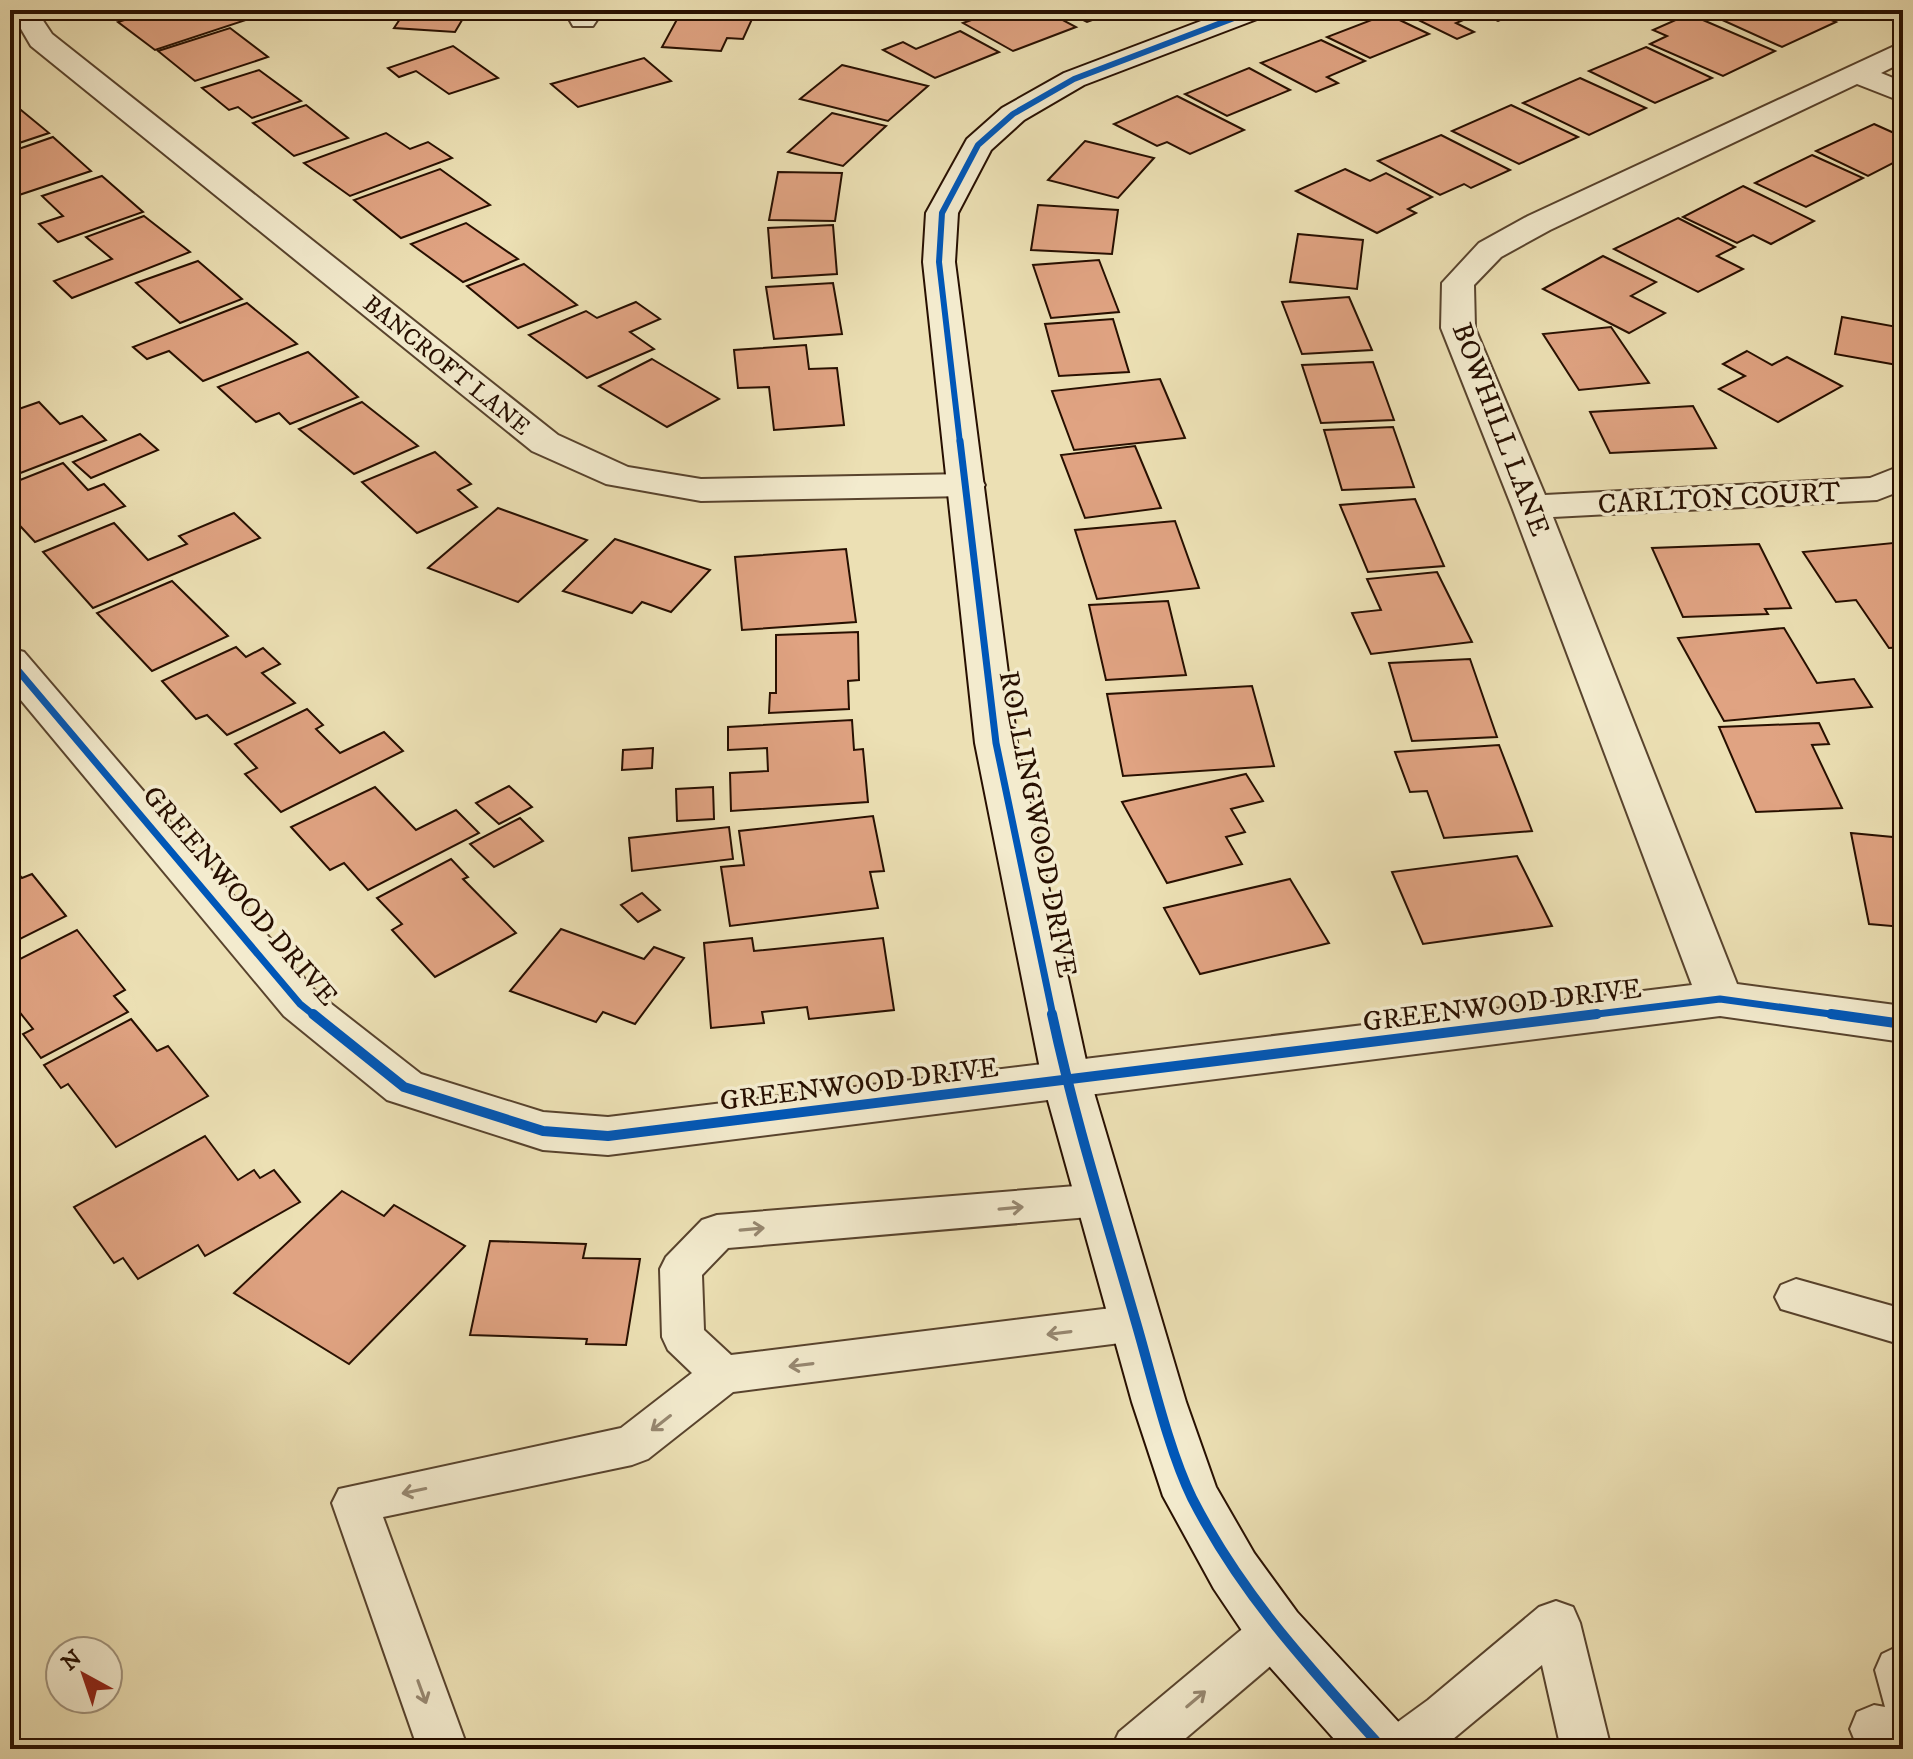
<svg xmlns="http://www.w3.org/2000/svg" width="1913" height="1759" viewBox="0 0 1913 1759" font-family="'IM FELL DW Pica',serif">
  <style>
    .building { fill: #e0a382; stroke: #270f00; stroke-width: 2 }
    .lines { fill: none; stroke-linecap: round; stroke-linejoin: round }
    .lane-casing { stroke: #58432d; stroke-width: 4 }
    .street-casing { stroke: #58432d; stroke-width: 4 }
    .secondary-casing { stroke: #270f00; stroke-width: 4 }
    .lane { fill: #f3ebce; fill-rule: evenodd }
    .street { fill: #f3ebce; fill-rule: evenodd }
    .secondary { fill: #f3ebce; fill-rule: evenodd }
    .cycleway-far2-casing { stroke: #f3ebce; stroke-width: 10 }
    .cycleway-far1-casing { stroke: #f3ebce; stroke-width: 12 }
    .cycleway-casing { stroke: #f3ebce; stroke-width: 15 }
    .cycleway-far2 { stroke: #0057b8; stroke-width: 6 }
    .cycleway-far1 { stroke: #0057b8; stroke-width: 7 }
    .cycleway { stroke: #0057b8; stroke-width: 10 }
    .oneway { stroke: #978871 }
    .labels { text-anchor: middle; stroke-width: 7; stroke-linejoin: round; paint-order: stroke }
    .far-street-label { font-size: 24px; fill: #270f00; stroke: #f3ebce }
    .street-label { font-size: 28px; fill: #270f00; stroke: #f3ebce }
  </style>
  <rect width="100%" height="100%" fill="#ece0b4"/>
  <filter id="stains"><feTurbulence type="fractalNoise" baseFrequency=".0025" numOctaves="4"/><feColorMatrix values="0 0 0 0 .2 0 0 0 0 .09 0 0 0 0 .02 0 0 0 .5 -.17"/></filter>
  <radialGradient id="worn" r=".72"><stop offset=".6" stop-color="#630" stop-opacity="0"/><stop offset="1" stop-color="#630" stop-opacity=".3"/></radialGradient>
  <g class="building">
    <polygon points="156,10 233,10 246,20 155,50 118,22"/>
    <polygon points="406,10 468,10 455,32 394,28"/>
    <polygon points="999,10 1044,10 1076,27 1013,51 963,23"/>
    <polygon points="1063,10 1120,10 1087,22"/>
    <polygon points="1398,10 1506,10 1515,14 1498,21 1480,13 1456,23 1474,32 1457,39"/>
    <polygon points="1719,10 1808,10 1836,22 1782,47 1709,14"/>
    <polygon points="1815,10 1869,10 1861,14 1853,10 1835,18"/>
    <polygon points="681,12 753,17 743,39 727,38 721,51 662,47"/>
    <polygon points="1387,14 1429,34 1370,58 1327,37"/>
    <polygon points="1689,14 1775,51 1723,76 1650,44 1667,36 1653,30"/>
    <polygon points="230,28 268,57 195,81 158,51"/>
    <polygon points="960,31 999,52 935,78 883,50 903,42 916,49"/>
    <polygon points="1321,40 1365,61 1327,77 1338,83 1316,92 1261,63"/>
    <polygon points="453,46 498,78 449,94 416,71 399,77 388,68"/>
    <polygon points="1646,47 1712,78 1655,103 1589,71"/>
    <polygon points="644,58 671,81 578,107 551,84"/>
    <polygon points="842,65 928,86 888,121 800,99"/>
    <polygon points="1249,68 1290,90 1227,116 1185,94"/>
    <polygon points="259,70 301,101 252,118 238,107 229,110 202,88"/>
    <polygon points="1580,78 1646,108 1589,135 1523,103"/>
    <polygon points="1177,96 1244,130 1190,154 1167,142 1157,146 1114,124"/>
    <polygon points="10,101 49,133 10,146"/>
    <polygon points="306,105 348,138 294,156 253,123"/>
    <polygon points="1511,105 1578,137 1519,164 1452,131"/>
    <polygon points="832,113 886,126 843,166 788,152"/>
    <polygon points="1874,124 1903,137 1903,158 1868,176 1816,151"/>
    <polygon points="386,133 410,149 428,142 452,158 350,196 304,163"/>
    <polygon points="1441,135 1510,170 1471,188 1464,184 1440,195 1378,161"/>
    <polygon points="53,137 91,171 10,198 10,152"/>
    <polygon points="1085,141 1154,158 1118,198 1048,180"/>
    <polygon points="1812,155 1863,178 1806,207 1755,183"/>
    <polygon points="440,169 490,205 401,238 354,200"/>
    <polygon points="1345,169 1370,181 1386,173 1432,197 1408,209 1416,213 1377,233 1296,191"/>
    <polygon points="778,172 842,173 835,221 769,220"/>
    <polygon points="102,176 143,212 58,242 39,224 63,216 42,196"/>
    <polygon points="1743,186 1814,221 1771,244 1753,235 1737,243 1683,217"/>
    <polygon points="1038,205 1118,210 1112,254 1031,250"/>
    <polygon points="144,216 190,252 72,298 54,281 112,259 86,237"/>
    <polygon points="1678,218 1735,247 1717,256 1743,269 1698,292 1614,249"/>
    <polygon points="466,223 518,259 463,282 411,244"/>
    <polygon points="833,225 837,274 772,278 768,228"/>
    <polygon points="1298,234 1363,240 1357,289 1290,282"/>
    <polygon points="1603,256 1656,282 1631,296 1665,313 1629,333 1543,289"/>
    <polygon points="1099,260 1119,312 1051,318 1033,265"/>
    <polygon points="198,261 242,299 180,323 136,283"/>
    <polygon points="524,264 577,305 518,328 467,286"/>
    <polygon points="833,283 842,334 774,339 766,287"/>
    <polygon points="1349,297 1372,350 1302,354 1282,302"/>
    <polygon points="636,302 660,319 630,332 654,349 587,378 529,335 586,311 597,318"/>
    <polygon points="247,303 297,344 203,381 169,351 147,359 133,347"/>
    <polygon points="1842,317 1903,328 1903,366 1835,354"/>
    <polygon points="1113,319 1129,372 1059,376 1045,324"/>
    <polygon points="1611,327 1649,383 1579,390 1543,334"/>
    <polygon points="806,345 809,369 837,368 844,425 774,430 769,387 738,388 734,350"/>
    <polygon points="1747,351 1772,365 1787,357 1842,386 1778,422 1719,389 1745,376 1723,364"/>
    <polygon points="308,352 358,397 290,424 279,413 256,422 218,387"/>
    <polygon points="652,359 719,399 667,427 599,386"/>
    <polygon points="1373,362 1394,420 1321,423 1302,365"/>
    <polygon points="1160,379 1185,438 1074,450 1052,391"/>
    <polygon points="39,402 60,424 82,416 106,440 10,477 10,412"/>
    <polygon points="362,402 418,446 354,474 299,429"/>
    <polygon points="1693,406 1716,448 1610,453 1590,412"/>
    <polygon points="1393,427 1414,487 1342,490 1324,430"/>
    <polygon points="140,434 158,450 91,478 73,462"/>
    <polygon points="1135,446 1161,508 1085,518 1061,455"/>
    <polygon points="435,452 471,484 458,490 477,507 417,533 362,482"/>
    <polygon points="63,463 88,490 104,484 125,506 35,542 10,515 10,484"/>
    <polygon points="1415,499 1444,566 1368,572 1340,505"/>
    <polygon points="498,508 587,540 518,602 428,568"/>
    <polygon points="234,513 260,538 93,608 43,552 114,523 148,560 187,544 179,536"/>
    <polygon points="1175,521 1199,588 1097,599 1075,530"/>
    <polygon points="615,539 710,570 671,612 642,602 632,613 563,591"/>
    <polygon points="1903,542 1903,647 1889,648 1856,600 1836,602 1803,552"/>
    <polygon points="1759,544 1791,608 1765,609 1768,614 1683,617 1652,548"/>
    <polygon points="846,549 856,622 742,630 735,557"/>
    <polygon points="1437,572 1472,642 1371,654 1352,613 1381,610 1367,579"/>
    <polygon points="172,581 228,636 152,671 97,613"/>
    <polygon points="1168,601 1186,675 1106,680 1089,605"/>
    <polygon points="1784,628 1817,683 1854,679 1872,707 1724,721 1678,638"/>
    <polygon points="858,632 859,680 848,681 849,709 769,713 770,693 776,693 776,635"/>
    <polygon points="236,647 246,657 263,648 280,664 262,673 295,703 227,735 207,715 196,719 162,681"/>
    <polygon points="1470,659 1497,737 1412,741 1389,663"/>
    <polygon points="1252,686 1274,766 1123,776 1107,694"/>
    <polygon points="307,709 323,725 316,729 340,753 384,732 403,751 281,812 245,774 257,768 235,744"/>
    <polygon points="852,720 854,750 863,749 868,802 731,811 730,773 768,771 767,748 728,750 728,727"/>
    <polygon points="1819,723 1829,744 1812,745 1842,808 1756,812 1719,727"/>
    <polygon points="1499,745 1532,831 1444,838 1427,791 1410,792 1395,752"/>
    <polygon points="653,748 652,768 622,770 623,750"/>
    <polygon points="1246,774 1263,801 1231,809 1245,832 1226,837 1242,864 1167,883 1122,802"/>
    <polygon points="509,786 532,807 499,824 476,803"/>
    <polygon points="375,787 416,830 456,810 479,833 368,890 344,863 330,870 291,827"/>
    <polygon points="713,787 714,819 677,821 676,789"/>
    <polygon points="873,816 884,871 870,872 878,908 730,926 721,867 744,865 739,831"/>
    <polygon points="520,818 543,841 494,867 470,844"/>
    <polygon points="729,827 733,859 632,871 629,838"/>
    <polygon points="1851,833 1903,838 1903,927 1869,924"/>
    <polygon points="1517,856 1552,926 1423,944 1392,872"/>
    <polygon points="451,859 468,877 463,879 516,933 435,977 392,930 402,924 377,898"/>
    <polygon points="10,863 22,878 32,874 66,916 10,944"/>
    <polygon points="1290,879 1329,943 1200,974 1164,908"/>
    <polygon points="642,893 660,910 638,922 621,905"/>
    <polygon points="561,929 644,959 654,947 684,958 635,1024 603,1012 596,1022 510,991"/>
    <polygon points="77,930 125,990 114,996 128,1012 41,1058 23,1034 33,1029 10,1000 10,964"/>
    <polygon points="752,938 754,951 883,938 894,1010 809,1019 807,1007 762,1012 764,1023 711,1028 704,943"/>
    <polygon points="131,1019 157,1051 168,1046 208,1096 116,1147 68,1084 61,1088 44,1065"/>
    <polygon points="205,1136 238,1180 254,1170 260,1178 274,1170 300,1202 205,1256 198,1245 138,1279 123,1258 114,1263 74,1207"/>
    <polygon points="342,1191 384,1216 394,1205 465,1246 349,1364 234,1293"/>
    <polygon points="490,1241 586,1244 583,1258 640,1259 626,1345 586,1344 587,1339 470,1335"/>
  </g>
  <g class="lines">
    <defs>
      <g id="lane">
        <polygon points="1101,1184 1115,1188 1121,1200 1115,1212 1101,1216 728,1248 702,1275 704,1330 731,1355 1136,1305 1151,1310 1157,1323 1151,1336 1136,1341 733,1392 648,1459 632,1465 383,1517 468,1749 418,1749 332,1503 339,1489 621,1428 692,1373 668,1350 662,1337 660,1269 666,1257 702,1220 717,1215"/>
        <polygon points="1796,1279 1903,1309 1903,1345 1781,1309 1775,1297 1781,1285"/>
        <polygon points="1556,1601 1573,1607 1580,1623 1611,1749 1561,1749 1542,1665 1441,1749 1376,1749 1384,1732 1428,1700 1539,1607"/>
        <polygon points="1276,1609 1293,1615 1300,1631 1293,1647 1173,1749 1111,1749 1119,1732 1259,1615"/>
        <polygon points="1903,1644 1903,1749 1857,1746 1850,1729 1857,1712 1874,1705 1885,1707 1875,1670 1882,1654"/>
      </g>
      <g id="street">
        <polygon points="10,10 36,10 52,34 558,435 628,467 701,479 967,474 980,477 985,485 980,493 967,496 701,501 606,484 532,451 31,46"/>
        <polygon points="564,10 592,10 597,20 593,26 573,26"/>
        <polygon points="1903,42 1903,62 1881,73 1903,82 1903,102 1857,84 1550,230 1501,257 1474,285 1475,328 1545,495 1870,478 1903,465 1903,490 1877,500 1553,517 1737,984 1903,1006 1903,1042 1720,1016 608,1155 543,1150 387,1100 284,1016 10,687 10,648 24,652 316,992 421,1074 543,1112 608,1117 1692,985 1512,507 1441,328 1442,283 1479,243 1528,216"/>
      </g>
      <polygon id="secondary" points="1230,10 1269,10 1265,16 1084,85 1024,120 991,150 958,213 955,262 1017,743 1090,1079 1186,1402 1216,1487 1254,1553 1297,1612 1404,1728 1413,1749 1343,1749 1255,1650 1214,1589 1163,1496 1132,1402 1042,1079 975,743 923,262 926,213 967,139 1002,108 1064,73"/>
    </defs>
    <use href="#lane" class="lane-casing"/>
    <use href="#street" class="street-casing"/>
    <use href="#secondary" class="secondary-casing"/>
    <use href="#lane" class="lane"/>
    <use href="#street" class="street"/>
    <use href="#secondary" class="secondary"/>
    <defs>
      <polyline id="cycleway-far2" points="960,443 939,262 942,213 978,145 1013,114 1074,79 1255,10"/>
      <g id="cycleway-far1">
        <polyline points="960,441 996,743 1053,1016"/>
        <polyline points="10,661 300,1004 315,1016"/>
        <polyline points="1581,1016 1720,999 1845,1016"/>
      </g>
      <g id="cycleway">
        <polyline points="313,1014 404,1087 543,1131 608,1136 1597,1014"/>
        <path d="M1052 1014C1074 1117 1106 1218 1135 1319 1151 1373 1168 1449 1192 1498 1242 1596 1311 1669 1383 1749"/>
        <polyline points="1831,1014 1903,1024"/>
      </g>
    </defs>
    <use href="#cycleway-far2" class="cycleway-far2-casing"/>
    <use href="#cycleway-far1" class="cycleway-far1-casing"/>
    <use href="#cycleway" class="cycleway-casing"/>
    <use href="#cycleway-far2" class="cycleway-far2"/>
    <use href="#cycleway-far1" class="cycleway-far1"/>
    <use href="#cycleway" class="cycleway"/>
  </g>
  <defs><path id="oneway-shaft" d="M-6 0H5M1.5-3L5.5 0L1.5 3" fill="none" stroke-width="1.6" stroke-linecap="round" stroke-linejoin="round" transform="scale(2)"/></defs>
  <g class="oneway">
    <use href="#oneway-shaft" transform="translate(1011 1208) rotate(-5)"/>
    <use href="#oneway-shaft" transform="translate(752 1229) rotate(-5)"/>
    <use href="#oneway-shaft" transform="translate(1059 1333) rotate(173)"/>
    <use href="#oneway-shaft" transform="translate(801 1365) rotate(173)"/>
    <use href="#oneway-shaft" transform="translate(661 1423) rotate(142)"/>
    <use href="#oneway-shaft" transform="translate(414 1491) rotate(168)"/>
    <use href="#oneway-shaft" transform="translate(422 1692) rotate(70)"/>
    <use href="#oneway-shaft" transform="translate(1196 1699) rotate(-40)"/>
  </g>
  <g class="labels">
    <g class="far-street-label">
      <text transform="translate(447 365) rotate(39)" y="8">BANCROFT LANE</text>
    </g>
    <g class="street-label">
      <text transform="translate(1502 429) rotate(69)" y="10">BOWHILL LANE</text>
      <text transform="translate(1719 497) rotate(-3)" y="10">CARLTON COURT</text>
      <text transform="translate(1039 824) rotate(79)" y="10">ROLLINGWOOD DRIVE</text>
      <text transform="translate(241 895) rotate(49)" y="10">GREENWOOD DRIVE</text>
      <text transform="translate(1502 1004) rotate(-7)" y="10">GREENWOOD DRIVE</text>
      <text transform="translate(859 1083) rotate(-7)" y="10">GREENWOOD DRIVE</text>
    </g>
  </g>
  <rect width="1913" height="1759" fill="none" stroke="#ece0b4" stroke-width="40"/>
  <rect x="12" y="12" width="1889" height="1735" fill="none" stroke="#270f00" stroke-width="4"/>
  <rect x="20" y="20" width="1873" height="1719" fill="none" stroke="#270f00" stroke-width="2"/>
  <g transform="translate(84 1675) rotate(320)"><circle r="38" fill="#f3ebce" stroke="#a1937c" stroke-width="2"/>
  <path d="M0-6L14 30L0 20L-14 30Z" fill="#8f2418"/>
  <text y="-12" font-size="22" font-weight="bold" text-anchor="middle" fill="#270f00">N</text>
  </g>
  <rect width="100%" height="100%" filter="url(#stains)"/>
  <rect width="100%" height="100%" fill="url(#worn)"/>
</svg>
